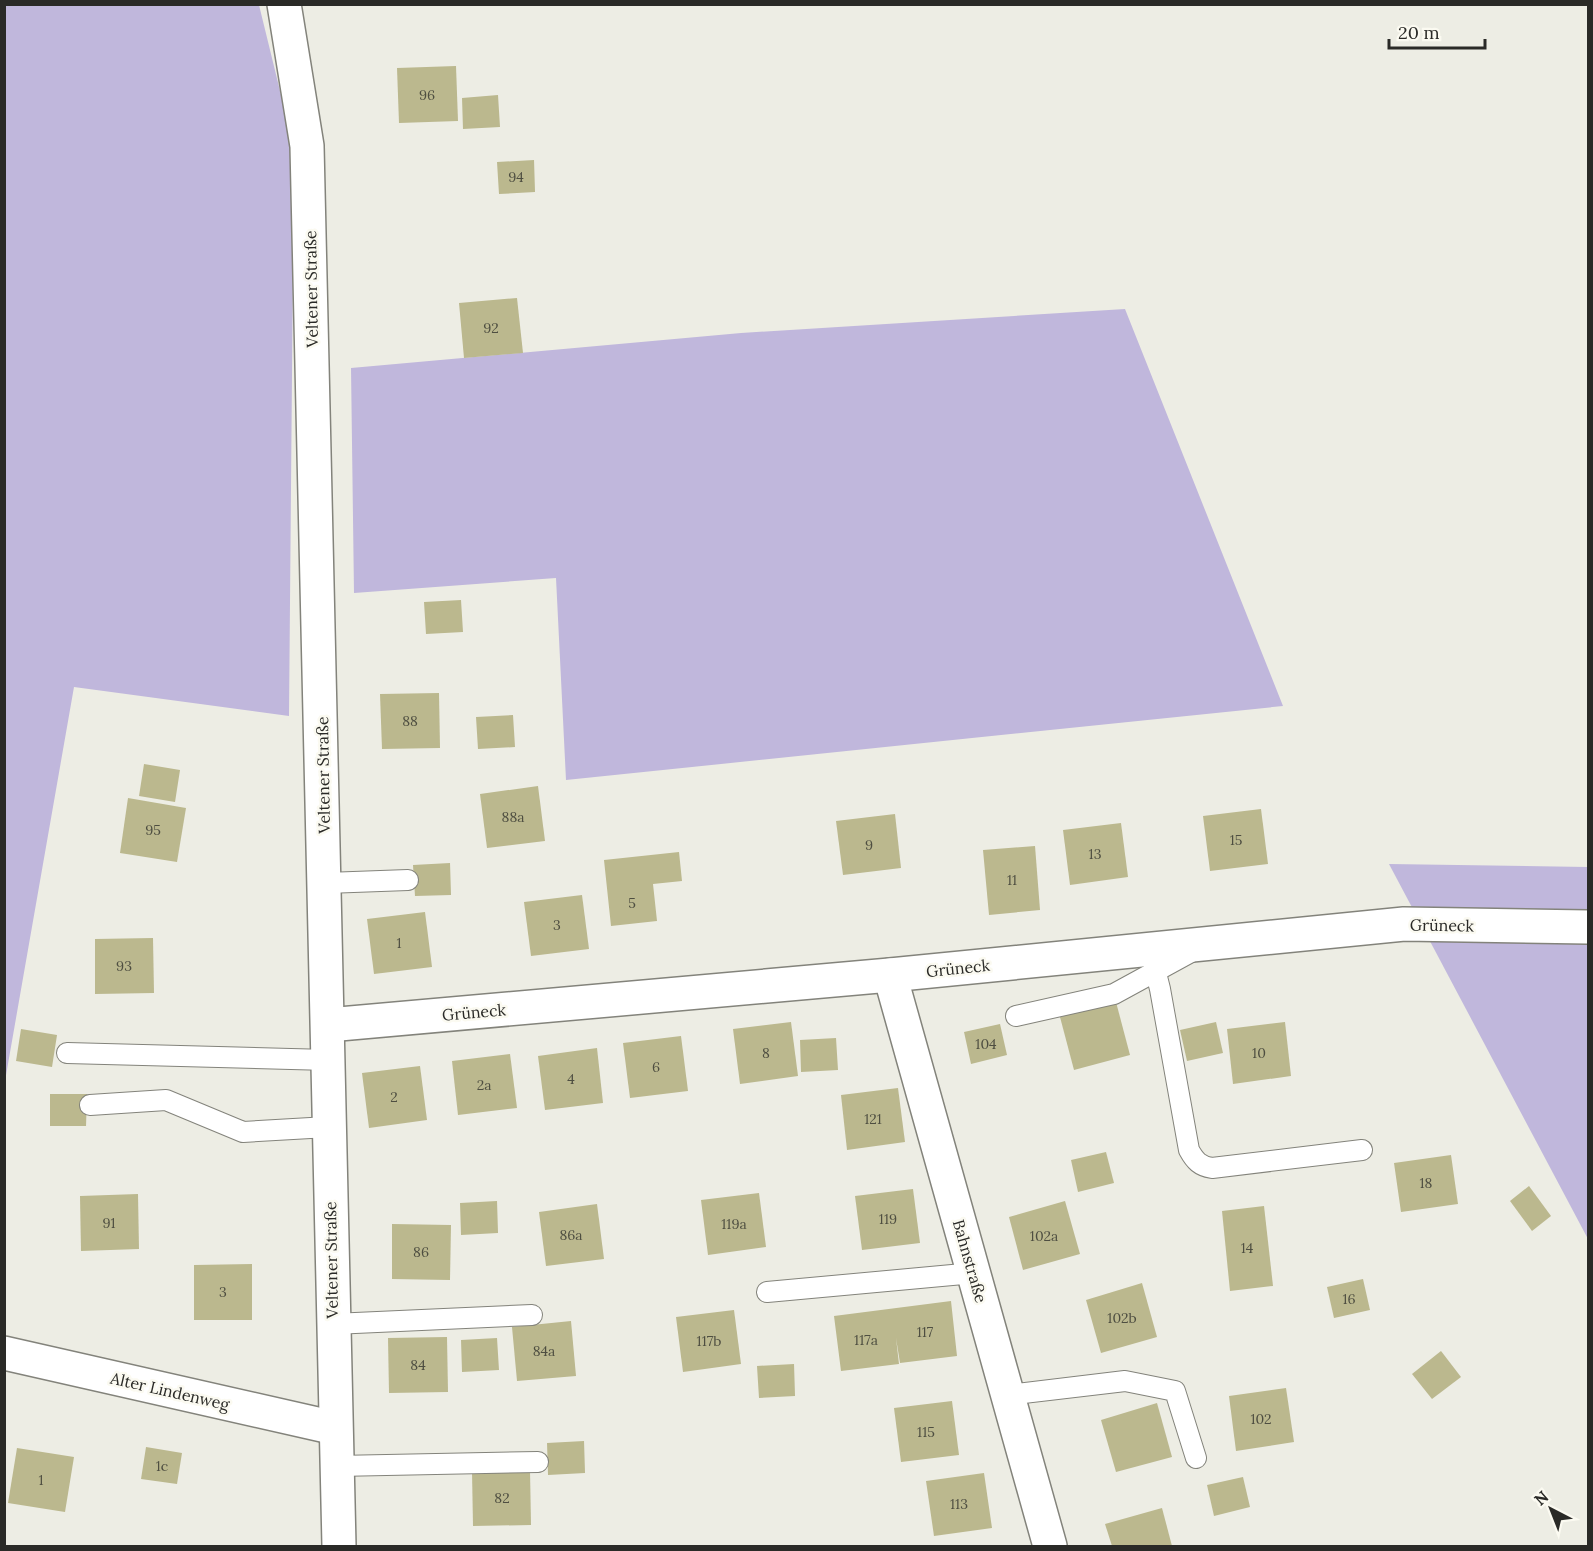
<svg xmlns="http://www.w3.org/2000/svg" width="1593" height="1551" viewBox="0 0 1593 1551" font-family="Lora,serif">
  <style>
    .green { fill: #c0b7dc }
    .building { fill: #bbb88e }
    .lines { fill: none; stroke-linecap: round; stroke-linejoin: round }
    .lane-casing { stroke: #83837b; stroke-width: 22 }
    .street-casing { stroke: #83837b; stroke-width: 36 }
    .secondary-casing { stroke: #83837b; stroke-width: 36 }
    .lane { stroke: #fff; stroke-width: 20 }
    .street { stroke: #fff; stroke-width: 33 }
    .secondary { stroke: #fff; stroke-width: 33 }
    .labels { text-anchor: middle; stroke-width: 5; stroke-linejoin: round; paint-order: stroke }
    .number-label { font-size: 14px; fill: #4e4e41 }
    .street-label { font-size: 16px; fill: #2a2a27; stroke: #fbfaf1 }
  </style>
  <rect width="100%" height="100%" fill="#edede4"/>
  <g class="green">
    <polygon points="5,5 259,5 294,148 289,716 74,687 5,1081"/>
    <polygon points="1125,309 1283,706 566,780 556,578 354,593 351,368 741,333"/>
    <polygon points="1389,864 1588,867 1588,1239"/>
  </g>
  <g class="building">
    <polygon points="456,66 458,121 399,123 397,68"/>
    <polygon points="498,95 500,127 463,129 462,98"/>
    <polygon points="534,160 535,192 499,194 497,162"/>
    <polygon points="517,298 523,353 464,358 459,303"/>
    <polygon points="461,600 463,632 426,634 424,602"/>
    <polygon points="439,693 440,748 382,749 380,694"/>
    <polygon points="513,715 515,747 478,749 476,717"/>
    <polygon points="144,764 180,770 175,802 139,796"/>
    <polygon points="538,786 545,841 487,848 480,794"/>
    <polygon points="128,798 186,808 177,862 120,853"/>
    <polygon points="1261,809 1268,864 1210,871 1203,816"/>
    <polygon points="895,814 901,868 843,875 836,821"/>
    <polygon points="1121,823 1128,877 1070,885 1063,830"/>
    <polygon points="1035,846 1040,910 989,915 983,850"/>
    <polygon points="679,852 682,881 653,884 657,921 611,926 604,860"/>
    <polygon points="450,863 451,895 415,896 413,865"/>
    <polygon points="582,895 589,949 531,956 524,902"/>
    <polygon points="425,912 432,967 374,974 367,919"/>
    <polygon points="153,938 154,993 95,994 95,939"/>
    <polygon points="1116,1002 1130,1055 1074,1070 1060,1017"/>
    <polygon points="791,1022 798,1076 740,1084 733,1029"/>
    <polygon points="1216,1022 1223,1053 1187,1061 1180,1030"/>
    <polygon points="1285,1022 1291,1076 1233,1084 1227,1029"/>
    <polygon points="1000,1024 1007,1055 971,1064 964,1032"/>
    <polygon points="21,1029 57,1035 52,1067 16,1061"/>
    <polygon points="681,1036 688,1091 630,1098 623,1043"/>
    <polygon points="836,1038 838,1070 801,1072 800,1040"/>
    <polygon points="597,1048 603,1103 545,1110 538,1056"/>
    <polygon points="510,1054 517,1108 458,1115 452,1061"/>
    <polygon points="420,1066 427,1120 369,1128 362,1073"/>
    <polygon points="898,1088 905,1142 847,1150 841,1095"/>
    <polygon points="50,1094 87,1094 86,1126 50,1126"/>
    <polygon points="1106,1152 1114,1183 1078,1192 1071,1160"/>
    <polygon points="1451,1155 1458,1204 1401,1212 1394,1163"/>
    <polygon points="1529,1186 1551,1216 1532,1231 1510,1201"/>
    <polygon points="913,1189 920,1243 862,1250 855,1196"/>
    <polygon points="759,1193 766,1247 708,1255 701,1200"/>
    <polygon points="138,1194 139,1249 81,1251 80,1196"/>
    <polygon points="497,1201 498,1233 461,1235 460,1203"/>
    <polygon points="1065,1201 1080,1254 1023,1270 1009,1217"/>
    <polygon points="597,1204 604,1259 546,1266 539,1212"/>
    <polygon points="1264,1206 1273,1286 1230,1291 1222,1211"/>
    <polygon points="392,1224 451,1225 450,1280 392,1279"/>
    <polygon points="252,1264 252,1320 194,1320 194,1265"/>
    <polygon points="1363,1279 1370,1310 1334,1318 1327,1287"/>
    <polygon points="1142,1283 1157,1337 1101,1353 1086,1300"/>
    <polygon points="951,1301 957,1356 900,1363 896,1338 899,1364 841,1371 834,1316"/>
    <polygon points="734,1310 741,1364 683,1372 676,1317"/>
    <polygon points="571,1321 576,1376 517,1381 512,1327"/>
    <polygon points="447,1337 448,1392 389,1393 388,1338"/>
    <polygon points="497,1338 499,1370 462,1372 461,1340"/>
    <polygon points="1441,1351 1461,1377 1432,1399 1412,1374"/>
    <polygon points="794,1364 795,1396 759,1398 757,1366"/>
    <polygon points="1286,1388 1294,1442 1236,1451 1229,1396"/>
    <polygon points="952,1401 959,1455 901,1462 894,1408"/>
    <polygon points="1157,1403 1172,1457 1116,1472 1101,1420"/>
    <polygon points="584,1441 585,1473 548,1475 547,1443"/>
    <polygon points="146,1447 182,1453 177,1484 141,1479"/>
    <polygon points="17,1448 74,1457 65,1512 8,1503"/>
    <polygon points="530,1470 531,1525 473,1526 472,1471"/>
    <polygon points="984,1473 992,1528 934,1536 926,1481"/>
    <polygon points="1243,1477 1250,1507 1214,1516 1207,1485"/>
    <polygon points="1162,1508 1172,1546 1112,1546 1105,1524"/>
  </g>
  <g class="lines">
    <defs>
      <g id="lane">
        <polyline points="326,883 408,880"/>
        <path d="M1150 949 1160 989 1189 1150C1195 1161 1200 1166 1212 1168L1362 1150"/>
        <polyline points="1016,1016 1114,994 1191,952"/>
        <polyline points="67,1053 328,1060"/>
        <polyline points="90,1105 166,1100 243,1132 328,1127"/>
        <polyline points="767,1292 974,1273"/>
        <polyline points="333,1324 532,1315"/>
        <polyline points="1008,1395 1125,1381 1175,1391 1196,1458"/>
        <polyline points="337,1466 538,1462"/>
      </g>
      <g id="street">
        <polyline points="890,975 1050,1546"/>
        <polyline points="328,1025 890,975 1404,924 1588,927"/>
        <polyline points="4,1353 335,1428"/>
      </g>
      <polyline id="secondary" points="284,4 307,146 339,1546"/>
    </defs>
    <use href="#lane" class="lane-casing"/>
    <use href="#street" class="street-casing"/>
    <use href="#secondary" class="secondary-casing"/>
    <use href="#lane" class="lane"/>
    <use href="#street" class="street"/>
    <use href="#secondary" class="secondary"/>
  </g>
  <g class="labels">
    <g class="number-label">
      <text x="427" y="100">96</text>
      <text x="516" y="182">94</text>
      <text x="491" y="333">92</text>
      <text x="410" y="726">88</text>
      <text x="513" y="822">88a</text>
      <text x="153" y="835">95</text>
      <text x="1236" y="845">15</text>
      <text x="869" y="850">9</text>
      <text x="1095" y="859">13</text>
      <text x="1012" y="885">11</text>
      <text x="632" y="908">5</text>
      <text x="557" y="930">3</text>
      <text x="399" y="948">1</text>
      <text x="124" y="971">93</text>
      <text x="986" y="1049">104</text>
      <text x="766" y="1058">8</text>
      <text x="1259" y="1058">10</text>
      <text x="656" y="1072">6</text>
      <text x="571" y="1084">4</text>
      <text x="484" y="1090">2a</text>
      <text x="394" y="1102">2</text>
      <text x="873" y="1124">121</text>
      <text x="1426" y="1188">18</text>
      <text x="888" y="1224">119</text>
      <text x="109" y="1228">91</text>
      <text x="734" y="1229">119a</text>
      <text x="571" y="1240">86a</text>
      <text x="1044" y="1241">102a</text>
      <text x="1247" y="1253">14</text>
      <text x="421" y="1257">86</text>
      <text x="223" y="1297">3</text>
      <text x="1349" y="1304">16</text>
      <text x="1122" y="1323">102b</text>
      <text x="925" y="1337">117</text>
      <text x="866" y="1345">117a</text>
      <text x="709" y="1346">117b</text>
      <text x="544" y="1356">84a</text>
      <text x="418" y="1370">84</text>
      <text x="1261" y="1424">102</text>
      <text x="926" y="1437">115</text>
      <text x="162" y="1471">1c</text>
      <text x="41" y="1485">1</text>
      <text x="502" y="1503">82</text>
      <text x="959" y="1509">113</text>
    </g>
    <g class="street-label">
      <text transform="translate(311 289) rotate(-91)" y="6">Veltener Straße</text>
      <text transform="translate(323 775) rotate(-91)" y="6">Veltener Straße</text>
      <text transform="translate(1442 925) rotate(1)" y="6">Grüneck</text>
      <text transform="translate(958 968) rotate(-6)" y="6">Grüneck</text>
      <text transform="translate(474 1012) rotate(-5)" y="6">Grüneck</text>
      <text transform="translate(331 1260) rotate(-91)" y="6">Veltener Straße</text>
      <text transform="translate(970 1261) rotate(74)" y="6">Bahnstraße</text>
      <text transform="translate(170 1391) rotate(13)" y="6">Alter Lindenweg</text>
    </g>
  </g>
  <rect width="1593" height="1551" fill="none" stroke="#2a2a27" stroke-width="12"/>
  <g transform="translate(1551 1509) rotate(318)" stroke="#fbfaf1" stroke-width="4.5" paint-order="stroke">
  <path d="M0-4.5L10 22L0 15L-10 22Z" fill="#2a2a27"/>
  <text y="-9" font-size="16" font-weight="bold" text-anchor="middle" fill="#2a2a27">N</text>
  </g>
  <path d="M1389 39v9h96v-9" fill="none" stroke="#2a2a27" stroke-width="3"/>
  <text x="1398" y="39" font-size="18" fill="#2a2a27" stroke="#fbfaf1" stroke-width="4.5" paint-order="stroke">20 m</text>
</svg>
